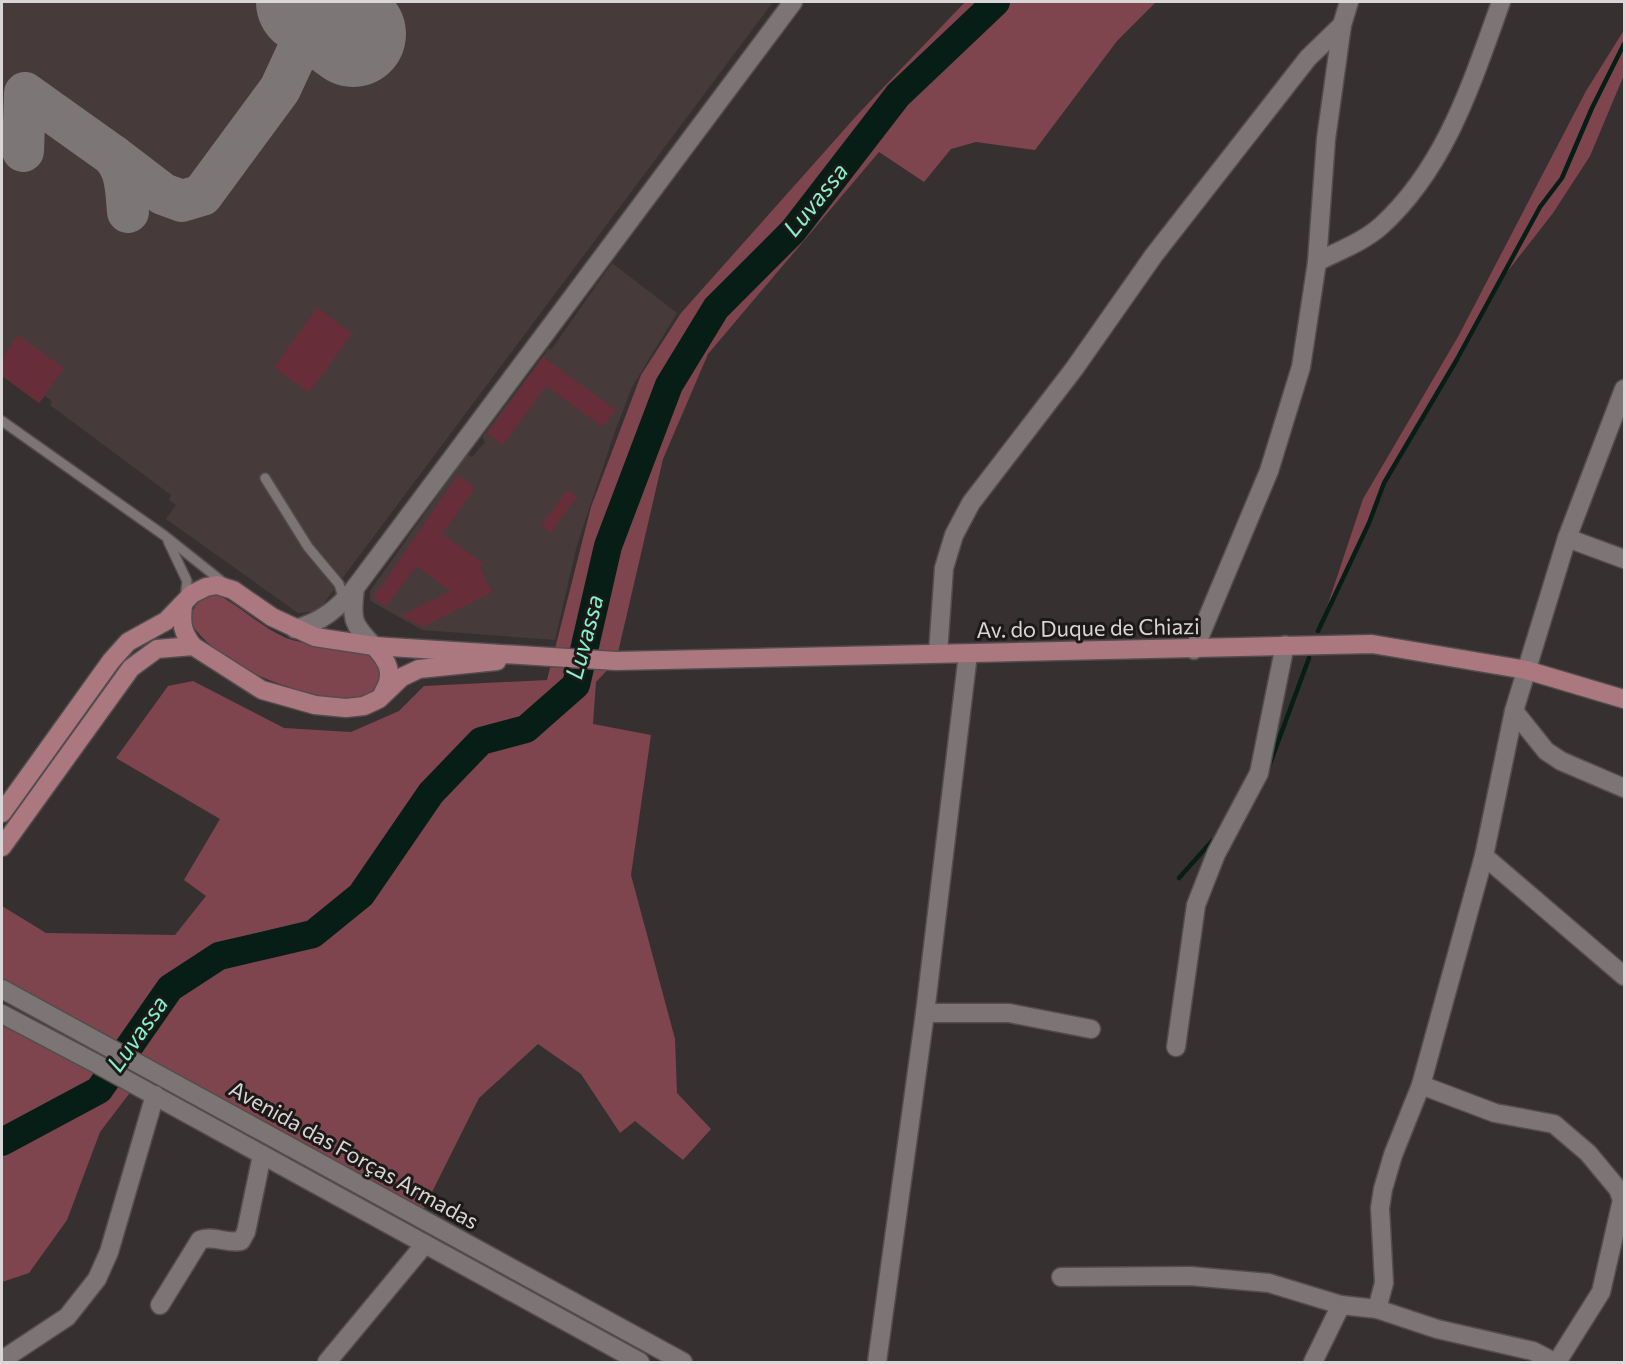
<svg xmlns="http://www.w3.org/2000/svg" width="1626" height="1364" viewBox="0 0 1626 1364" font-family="Commissioner,sans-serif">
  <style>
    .built { fill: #473a3b }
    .green { fill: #7e454f }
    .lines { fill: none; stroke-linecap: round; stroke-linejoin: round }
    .stream { stroke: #061e16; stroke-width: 4.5 }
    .river { stroke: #061e16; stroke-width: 28 }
    .taxiway { stroke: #7c7676; stroke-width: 42 }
    .runway { stroke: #7c7676; stroke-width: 106 }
    .building { fill: #672d38 }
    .lane-casing { stroke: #534d4e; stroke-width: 12 }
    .street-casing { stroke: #534d4e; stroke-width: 21 }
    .secondary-casing { stroke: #534d4e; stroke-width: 21 }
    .primary-casing { stroke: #534d4e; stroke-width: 21 }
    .lane { stroke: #7c7475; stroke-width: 9 }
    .street { stroke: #7c7475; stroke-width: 18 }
    .secondary { stroke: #7c7475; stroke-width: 18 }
    .primary { stroke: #ac7880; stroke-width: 18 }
    .labels { text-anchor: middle; stroke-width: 6; stroke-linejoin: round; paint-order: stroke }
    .street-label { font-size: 22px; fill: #dad5d6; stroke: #1c1919 }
    .water-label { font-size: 24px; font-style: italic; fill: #85f2cd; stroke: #1c1919 }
  </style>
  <rect width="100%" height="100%" fill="#373031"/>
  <g class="built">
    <polygon points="2,2 773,2 318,611 298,613 166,519 176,505 169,500 171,495 50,405 52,401 45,396 39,403 2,376"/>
    <polygon points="612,263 677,313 632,387 614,434 577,545 555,640 422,630 374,603 370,600 370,591 467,454 472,457 485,442 482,437 549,348 551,350"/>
  </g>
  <g class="green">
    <polygon points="965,2 1156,2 1117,41 1035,150 976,142 951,149 924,182 879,152 708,354 663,459 616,661 596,682 593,724 651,735 631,875 675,1039 677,1093 711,1129 683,1160 635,1121 620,1133 581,1074 538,1044 479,1098 419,1218 148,1069 100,1132 67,1220 29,1273 2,1282 2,1026 97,1064 107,1047 2,989 2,906 46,933 175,935 206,896 184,880 220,819 116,758 168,686 193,681 284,728 351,732 399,711 424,686 547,680 591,507 641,375 681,313 859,113"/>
    <polygon points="1624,30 1624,75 1590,156 1553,213 1493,290 1456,361 1384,483 1369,523 1323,619 1363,499 1459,335 1586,91"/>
    <path d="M216 594C241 606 260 627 286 638 315 649 349 642 376 657L383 679C381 682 379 688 377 691 352 714 268 682 243 668 223 656 203 642 190 622 193 605 199 598 216 594Z"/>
  </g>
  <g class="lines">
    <g class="stream">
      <polyline points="1318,631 1369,523 1384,483 1456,361 1540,207 1562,178 1592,108 1624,44"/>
      <polyline points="1268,769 1309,658"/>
      <polyline points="1179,878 1212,841"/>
    </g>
    <polyline class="river" points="2,1142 99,1090 170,988 219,956 313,934 361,895 431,793 481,741 526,729 576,685 608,546 669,385 716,308 793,231 898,95 996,2"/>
    <g class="taxiway">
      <path d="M23 151 25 93 112 155C127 171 126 191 128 212"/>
      <polyline points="112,155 163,194 182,201 202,195 280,89 299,48 312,4"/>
    </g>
    <polyline class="runway" points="309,2 353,34"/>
  </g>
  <g class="building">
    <polygon points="317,308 352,333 309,393 274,367"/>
    <polygon points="18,335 64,368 39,403 2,376 2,358"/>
    <polygon points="543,357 616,410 603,427 546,386 503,445 487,433"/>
    <polygon points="458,475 475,488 442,534 483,563 480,568 492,592 423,627 401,616 450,591 416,566 386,607 373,598"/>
    <polygon points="567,490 577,497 551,533 541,526"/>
  </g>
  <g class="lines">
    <defs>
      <g id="lane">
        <polyline points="2,421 165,536 224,583"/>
        <polyline points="265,478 308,547 339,584 344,601"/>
        <polyline points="168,541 187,581 185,598"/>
      </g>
      <g id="street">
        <path d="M1317 262C1338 251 1363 242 1381 226 1446 167 1472 82 1501 2"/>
        <polyline points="1624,389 1567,538 1514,711 1546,751 1561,761 1624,788"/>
        <polyline points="1567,538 1624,559"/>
        <polyline points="1194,650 1269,471 1301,367 1317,262 1326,139 1342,25 1349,2"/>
        <polyline points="938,653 944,568 954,535 971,503 1074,369 1154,255 1308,58 1342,25"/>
        <polyline points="1484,856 1624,976"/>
        <polyline points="925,1013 1009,1013 1091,1029"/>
        <polyline points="1176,1047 1196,905 1216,854 1259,773 1285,645"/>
        <polyline points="1421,1085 1495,1113 1554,1124 1588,1153 1618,1189 1622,1200 1601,1292 1557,1362"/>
        <polyline points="1061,1277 1190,1276 1269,1283 1341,1305 1377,1309 1437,1329 1533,1351 1554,1362"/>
        <path d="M160 1305 200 1240C213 1235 227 1244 241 1241L246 1232 262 1155"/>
        <polyline points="1377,1309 1384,1283 1380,1208 1383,1189 1393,1155 1421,1085 1484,856 1514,711"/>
        <polyline points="2,1360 67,1317 97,1279 109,1252 155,1095"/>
        <polyline points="327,1362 425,1244"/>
        <polyline points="877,1362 925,1013 968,654"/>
        <polyline points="1313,1362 1341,1305"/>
      </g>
      <g id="secondary">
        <path d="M355 588C351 619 352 624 374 646"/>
        <path d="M295 629C322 622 338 608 355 588L793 2"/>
        <polyline points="2,989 683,1362"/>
        <polyline points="2,1014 97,1064 640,1362"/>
      </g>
      <g id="primary">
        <path d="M183 605C181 623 182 632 193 646"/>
        <path d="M374 646C388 661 395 674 383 693"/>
        <polyline points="2,813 111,661 128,642 166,621 192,594 206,587 217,585 233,590 272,617 315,637 374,646 616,661 1372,644 1526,670 1624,699"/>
        <polyline points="2,847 131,668 157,649 193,646 262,690 315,705 346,708 364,706 379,699 402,677 419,669 497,661"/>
      </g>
    </defs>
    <use href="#lane" class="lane-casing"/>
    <use href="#street" class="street-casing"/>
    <use href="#secondary" class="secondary-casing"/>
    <use href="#primary" class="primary-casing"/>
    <use href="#lane" class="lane"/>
    <use href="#street" class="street"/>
    <use href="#secondary" class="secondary"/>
    <use href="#primary" class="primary"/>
  </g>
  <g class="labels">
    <g class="street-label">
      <text transform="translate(1088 628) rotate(-1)" y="8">Av. do Duque de Chiazi</text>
      <text transform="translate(354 1155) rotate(29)" y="8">Avenida das Forças Armadas</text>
    </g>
    <g class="water-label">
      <text transform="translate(816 200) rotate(-51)" y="8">Luvassa</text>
      <text transform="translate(585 637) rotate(-75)" y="8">Luvassa</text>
      <text transform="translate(138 1034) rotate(-55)" y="8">Luvassa</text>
    </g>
  </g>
  <rect width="1626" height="1364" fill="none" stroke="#dad5d6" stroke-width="6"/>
</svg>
